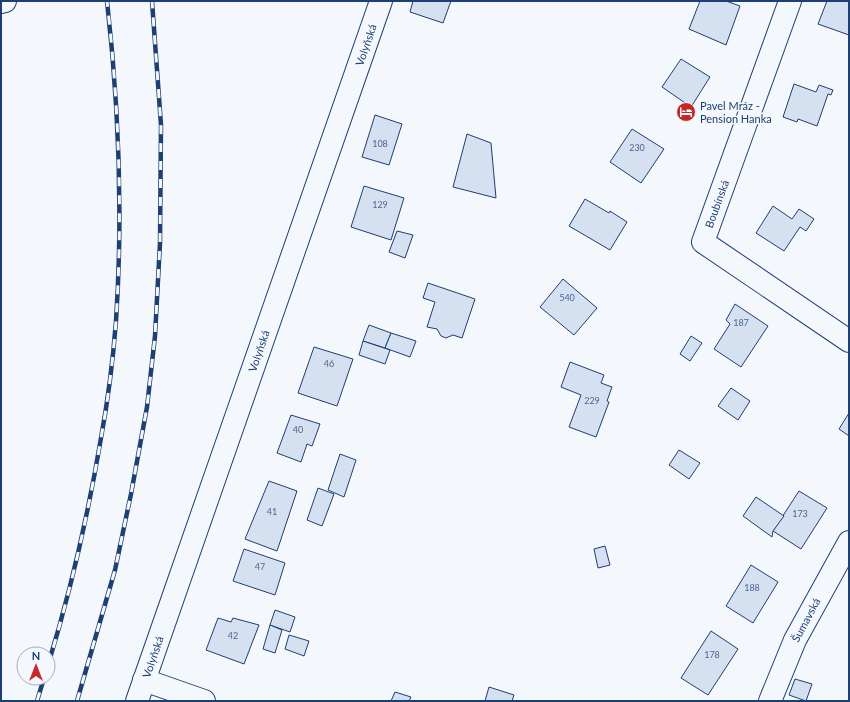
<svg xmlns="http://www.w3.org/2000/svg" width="850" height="702" viewBox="0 0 850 702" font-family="Lato,sans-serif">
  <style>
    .building { fill: #d5e0f0; stroke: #1d3f73 }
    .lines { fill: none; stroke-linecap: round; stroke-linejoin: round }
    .minor-casing { stroke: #1d3f73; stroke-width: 24 }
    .major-casing { stroke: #1d3f73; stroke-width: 24 }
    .minor { stroke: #f4f7fb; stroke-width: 22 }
    .major { stroke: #f4f7fb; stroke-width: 22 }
    .rail-casing { stroke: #1d3f73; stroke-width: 4.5 }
    .rail { stroke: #f4f7fb; stroke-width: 3; stroke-dasharray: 9; stroke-linecap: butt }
    .labels { text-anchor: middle; stroke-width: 3; stroke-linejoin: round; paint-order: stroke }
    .number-label { font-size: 9px; fill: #4b6792 }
    .street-label { font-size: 11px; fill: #1d3f73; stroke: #f4f7fb }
    .poi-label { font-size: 11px; fill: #1d3f73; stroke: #f4f7fb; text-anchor: start }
  </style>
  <rect width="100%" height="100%" fill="#f4f7fb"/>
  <g class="building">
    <polygon points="413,1 451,1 443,23 410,12"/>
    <polygon points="700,1 726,1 740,6 726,45 689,29"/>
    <polygon points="827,1 849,1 849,35 818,24"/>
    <polygon points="681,59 710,77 691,107 662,87"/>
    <polygon points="794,84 816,92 819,85 833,90 831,95 828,94 817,126 798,119 797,122 783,117"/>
    <polygon points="375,115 402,124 389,165 362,157"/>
    <polygon points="632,129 664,149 641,183 610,162"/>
    <polygon points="467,134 491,143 496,198 453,187"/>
    <polygon points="364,186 404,198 391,240 351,227"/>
    <polygon points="585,199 609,213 610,211 627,222 610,250 569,226"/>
    <polygon points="773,206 792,219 799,209 814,219 806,231 800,227 784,251 756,233"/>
    <polygon points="397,231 413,235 405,258 389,252"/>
    <polygon points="563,279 597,308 574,335 540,307"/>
    <polygon points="428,283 475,299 462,338 453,335 446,338 441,336 437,329 427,327 435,302 423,298"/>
    <polygon points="735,304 768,326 741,367 714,349 730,324 726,320"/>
    <polygon points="369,325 391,333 385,348 363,341"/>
    <polygon points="391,333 416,341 410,357 385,348"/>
    <polygon points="691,336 702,343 690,361 680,354"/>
    <polygon points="363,341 390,350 385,364 359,355"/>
    <polygon points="314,347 353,359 337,406 298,393"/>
    <polygon points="570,362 604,375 601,383 612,387 607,401 609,402 596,437 569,427 581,395 561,387"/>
    <polygon points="731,388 750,401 738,420 718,406"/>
    <polygon points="849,413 849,436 839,429"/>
    <polygon points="291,415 320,424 312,446 307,444 301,462 277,453"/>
    <polygon points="679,450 700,463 689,479 669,465"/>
    <polygon points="340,454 356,460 344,497 328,490"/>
    <polygon points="269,481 297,491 277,551 245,539"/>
    <polygon points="318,488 334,494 322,526 307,520"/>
    <polygon points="799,491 827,508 801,549 773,531"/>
    <polygon points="756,497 784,516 773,531 772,537 743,516"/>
    <polygon points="605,546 610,565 598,568 594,549"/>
    <polygon points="244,549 285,563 275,595 233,581"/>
    <polygon points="751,565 778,582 753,623 726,606"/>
    <polygon points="275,610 295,617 290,632 270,625"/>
    <polygon points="218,618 231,622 233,618 259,625 244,664 206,650"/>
    <polygon points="270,625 282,630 275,653 263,649"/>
    <polygon points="711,631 738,649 708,695 681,678"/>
    <polygon points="289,635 309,641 304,656 285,649"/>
    <polygon points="795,679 812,684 806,701 789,695"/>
    <polygon points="489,687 514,695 512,701 485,701"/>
    <polygon points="395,692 411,697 409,701 391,701"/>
  </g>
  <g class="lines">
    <defs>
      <g id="minor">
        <polyline points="790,1 703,242 849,341"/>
        <polyline points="1,2 5,1"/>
        <polyline points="144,680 204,701"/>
        <polyline points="770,701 795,640 849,542"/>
      </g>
      <polyline id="major" points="137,701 381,1"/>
    </defs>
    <use href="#minor" class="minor-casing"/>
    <use href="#major" class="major-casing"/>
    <use href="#minor" class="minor"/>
    <use href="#major" class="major"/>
    <defs>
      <g id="rail">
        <path d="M48 665C71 590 88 515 101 438 108 400 113 360 116 321 123 214 119 107 107 1"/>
        <polyline points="37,701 44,678"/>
        <polyline points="77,701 115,570 131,494 147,407 155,336 160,243 161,125 152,1"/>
      </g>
    </defs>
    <use href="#rail" class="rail-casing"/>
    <use href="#rail" class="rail"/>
  </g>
  <defs>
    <symbol id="hotel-disc" viewBox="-11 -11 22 22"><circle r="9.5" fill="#c62828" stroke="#f4f7fb"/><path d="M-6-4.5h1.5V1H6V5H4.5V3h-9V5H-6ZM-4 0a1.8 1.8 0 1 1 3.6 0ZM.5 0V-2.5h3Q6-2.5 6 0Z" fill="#fff"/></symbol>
  </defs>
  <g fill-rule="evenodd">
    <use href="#hotel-disc" x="675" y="101" width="22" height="22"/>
  </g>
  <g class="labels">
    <g class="number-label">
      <text x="380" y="147">108</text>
      <text x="637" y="151">230</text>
      <text x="380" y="208">129</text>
      <text x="567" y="301">540</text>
      <text x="741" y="326">187</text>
      <text x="329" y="367">46</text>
      <text x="592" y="404">229</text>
      <text x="298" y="433">40</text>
      <text x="272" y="515">41</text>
      <text x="800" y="517">173</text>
      <text x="260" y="570">47</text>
      <text x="752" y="591">188</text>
      <text x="233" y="639">42</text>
      <text x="712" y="658">178</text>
    </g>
    <g class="street-label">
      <text transform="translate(366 45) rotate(-71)" y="4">Volyňská</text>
      <text transform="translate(717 204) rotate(-70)" y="4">Boubínská</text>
      <text transform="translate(259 351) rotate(-71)" y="4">Volyňská</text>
      <text transform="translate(806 620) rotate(-62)" y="4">Šumavská</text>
      <text transform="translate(153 657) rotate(-71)" y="4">Volyňská</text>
    </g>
    <g class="poi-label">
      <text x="700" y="110">Pavel Mráz -<tspan x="700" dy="13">Pension Hanka</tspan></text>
    </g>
  </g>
  <rect width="850" height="702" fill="none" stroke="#1d3f73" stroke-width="4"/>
  <g transform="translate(36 666)"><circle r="19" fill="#f4f7fb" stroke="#9eadc5"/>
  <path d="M0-3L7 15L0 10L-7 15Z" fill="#c62828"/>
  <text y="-6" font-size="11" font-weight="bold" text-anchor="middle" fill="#1d3f73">N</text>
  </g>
</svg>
